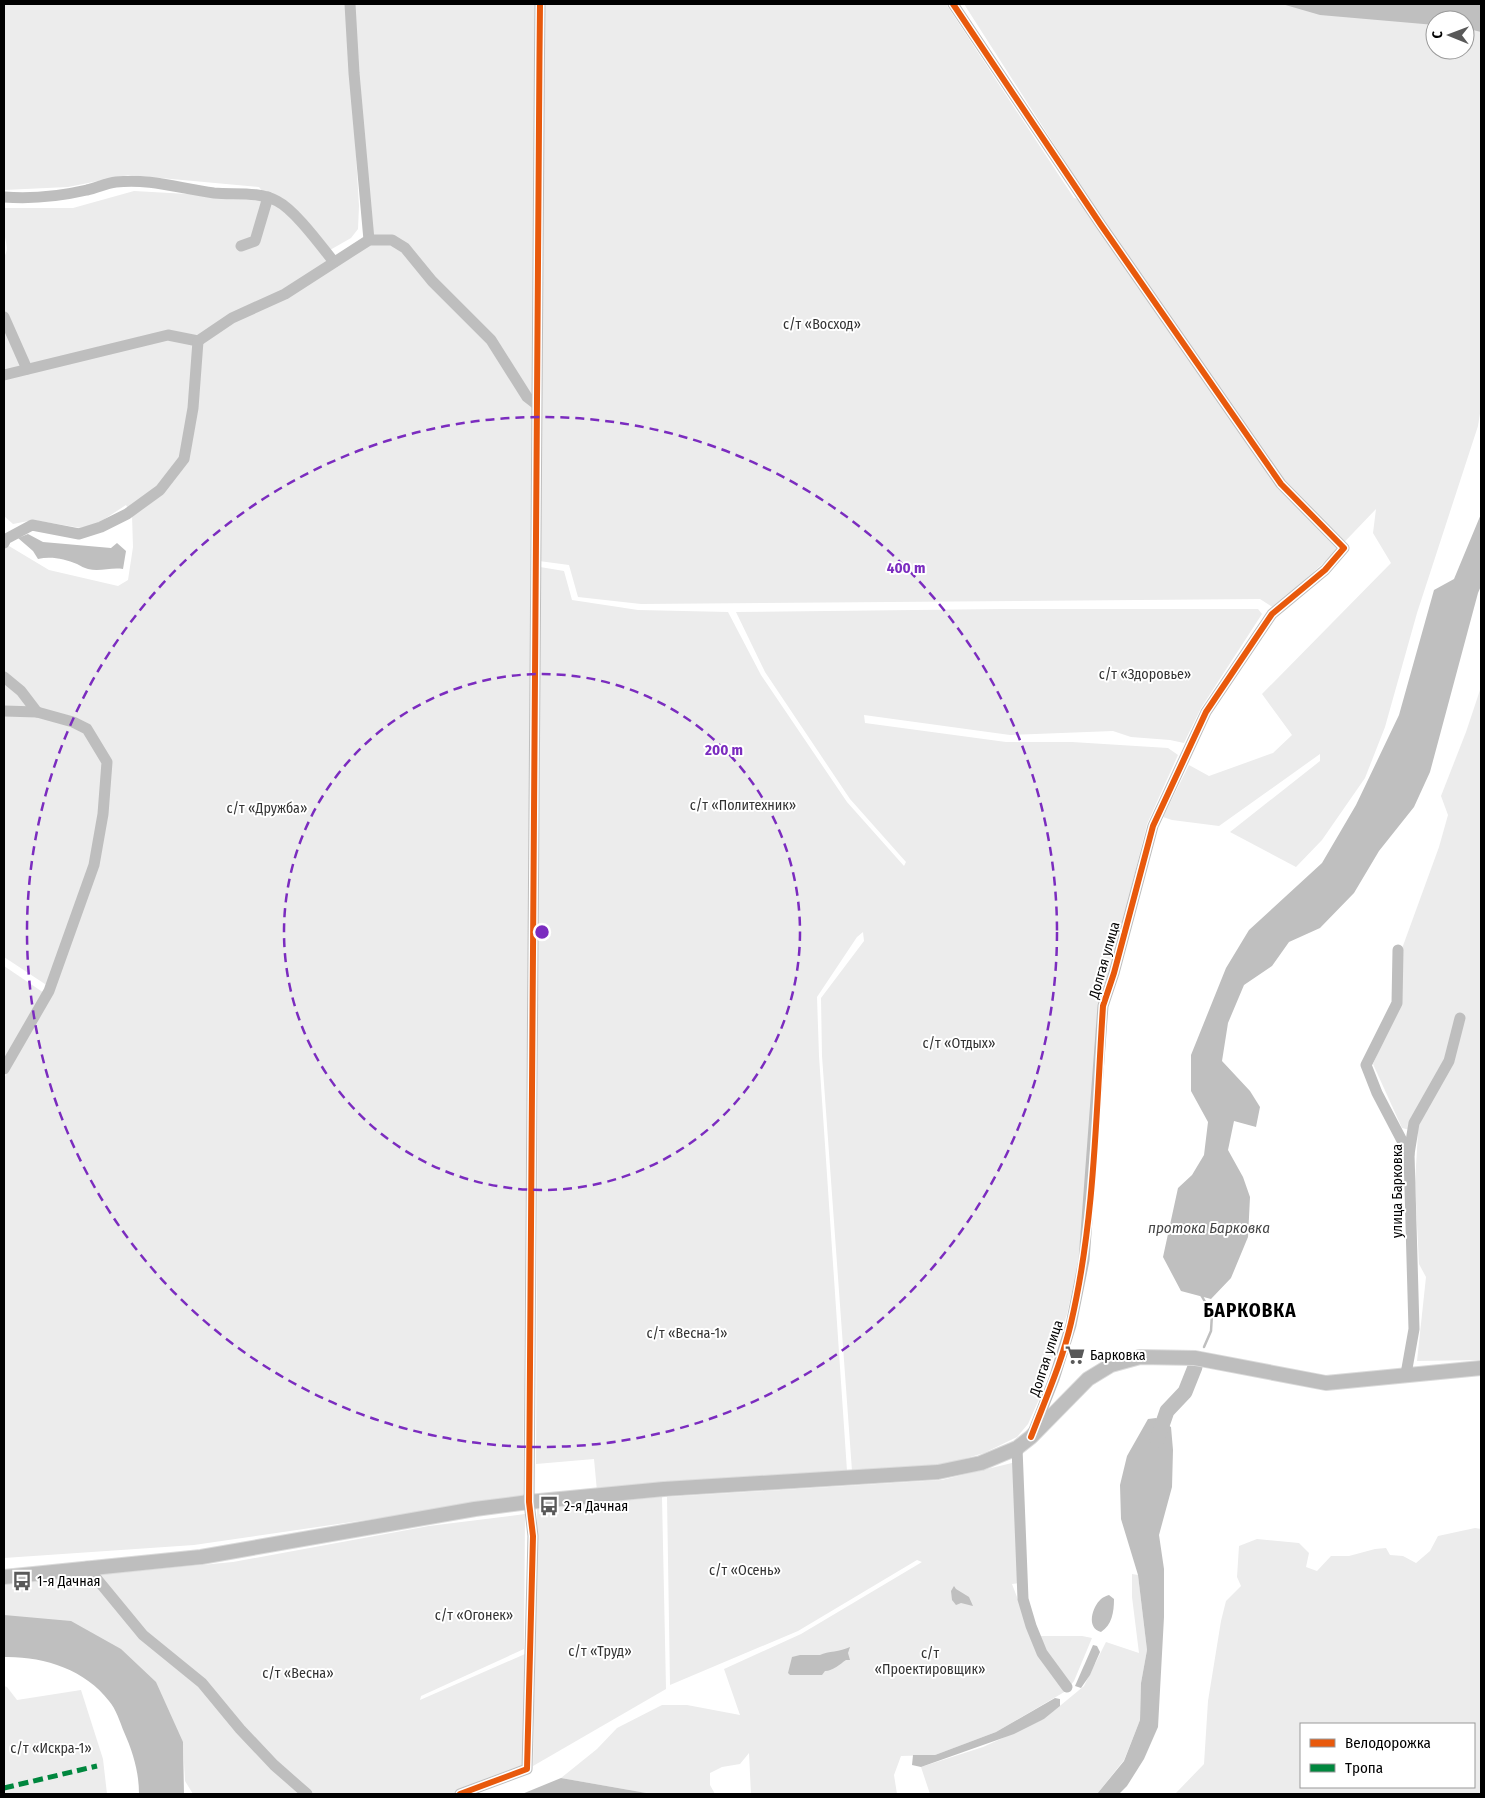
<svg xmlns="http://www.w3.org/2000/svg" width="1485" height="1798" viewBox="0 0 1485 1798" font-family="'Fira Sans Condensed',sans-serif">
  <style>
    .green { fill: #ececec; fill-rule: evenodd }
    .water { fill: #bfbfbf }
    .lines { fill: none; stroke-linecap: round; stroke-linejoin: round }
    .stream { stroke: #bfbfbf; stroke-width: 2.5 }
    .river { stroke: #bfbfbf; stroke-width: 15 }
    .major-casing { stroke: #dbdbdb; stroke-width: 16 }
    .minor { stroke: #bebebe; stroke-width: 11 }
    .major { stroke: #bebebe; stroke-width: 14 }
    .quiet { stroke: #00873e; stroke-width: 5; stroke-dasharray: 10 5; stroke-linecap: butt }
    .cycleway-casing { stroke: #fff; stroke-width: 9 }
    .cycleway { stroke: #e8590c; stroke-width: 6 }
    .ring { fill: none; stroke: #7b2cbf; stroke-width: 2.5; stroke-dasharray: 9 6 }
    .labels { text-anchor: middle; stroke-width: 4; stroke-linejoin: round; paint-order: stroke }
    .park-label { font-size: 14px; fill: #333; stroke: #fff }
    .street-label { font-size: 14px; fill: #000; stroke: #fff }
    .poi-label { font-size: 14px; fill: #000; stroke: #fff; text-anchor: start }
    .water-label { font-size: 15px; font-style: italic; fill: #444; stroke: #fff }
    .district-label { font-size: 19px; font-weight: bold; letter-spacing: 1px; fill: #000; stroke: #fff }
    .centre { fill: #7b2cbf; stroke: #fff; stroke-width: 2.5 }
    .ring-label { font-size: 15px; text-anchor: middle; font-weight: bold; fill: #7b2cbf; stroke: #fff; stroke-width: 4; stroke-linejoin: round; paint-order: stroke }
  </style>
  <rect width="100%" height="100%" fill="#fff"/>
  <g class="green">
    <path d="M4 4H536L523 1497 194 1545 4 1558V1078L54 990 4 957V543L49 570 118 586 128 580 133 547 132 515 126 505 97 524 81 528 33 520 13 524 4 516V257C10 248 4 239 4 229 3 222 4 215 4 208H73L134 191 188 194 263 192 259 187 128 175 68 187 4 190ZM355 139 372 242 332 268 323 254 351 238 358 229 359 206Z"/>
    <polygon points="545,4 946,4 1074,198 1091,202 964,4 1316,4 1435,21 1435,50 1465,50 1465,23 1481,26 1481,407 1478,426 1417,613 1385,727 1365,778 1322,840 1296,867 1230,832 1320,761 1320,754 1219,826 1172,820 1163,817 1189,765 1209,776 1273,753 1292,735 1262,694 1391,563 1373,533 1376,509 1331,556 1274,608 1260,599 641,604 578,597 569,565 539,561"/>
    <polygon points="540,567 564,571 572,600 638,610 728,612 761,675 847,802 904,866 906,862 850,799 765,672 736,612 1002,609 1258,609 1262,614 1201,708 1184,743 1170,740 1131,737 1113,731 1010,735 864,715 865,723 1006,742 1072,742 1168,748 1178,755 1147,824 1124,917 1099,1005 1089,1148 1078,1264 1067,1314 1040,1397 1028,1424 1017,1437 984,1453 946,1464 852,1471 822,1056 821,998 864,941 863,932 857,937 817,997 819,1056 847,1471 597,1491 594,1459 536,1464"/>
    <polygon points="1481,687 1481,1360 1417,1361 1426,1277 1419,1264 1415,1183 1418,1132 1402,1128 1373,1064 1400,1003 1400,954 1439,847 1448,815 1441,796 1466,732"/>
    <polygon points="4,966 44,993 4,1060"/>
    <polygon points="1016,1462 1019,1583 1012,1584 1033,1639 1038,1636 1082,1636 1092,1638 1074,1681 1066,1691 996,1732 935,1755 901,1756 894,1775 897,1794 751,1794 749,1753 740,1764 722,1767 710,1773 710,1785 715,1794 652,1794 561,1778 597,1749 617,1728 662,1705 687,1705 740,1715 724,1669 801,1634 922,1562 917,1560 798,1631 670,1685 667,1497 942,1480"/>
    <polygon points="662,1497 666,1689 533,1766 537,1509"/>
    <polygon points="525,1514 524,1649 421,1696 420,1700 525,1654 524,1767 452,1794 193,1794 185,1781 183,1742 4,1615 4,1584 233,1562 429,1526"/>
    <path d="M1475 1528 1481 1529V1794H1175L1204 1764 1208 1701 1221 1621 1226 1601 1241 1586 1237 1577 1239 1546 1257 1539 1299 1543 1309 1553 1306 1567 1317 1571 1331 1556H1349L1375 1549 1386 1548 1390 1555 1403 1556 1416 1563 1430 1551 1438 1536ZM1301 1724H1474V1787H1301Z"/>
    <polygon points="1132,1574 1138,1575 1147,1650 1141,1683 1140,1720 1124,1760 1097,1794 930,1794 921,1767 983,1747 1044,1719 1084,1686 1106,1642 1139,1653 1132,1597"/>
    <polygon points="4,1686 7,1687 17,1700 81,1690 103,1759 107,1794 4,1794"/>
  </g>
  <g class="water">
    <polygon points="1282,4 1481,4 1481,32 1465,28 1465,20 1435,20 1435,25 1320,15"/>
    <polygon points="1481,514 1481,586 1478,593 1430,772 1414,807 1379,851 1354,893 1320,928 1289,942 1272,966 1244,985 1228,1023 1222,1061 1250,1091 1260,1107 1256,1127 1234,1121 1228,1150 1243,1177 1250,1197 1248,1237 1231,1278 1211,1299 1181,1291 1163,1257 1178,1188 1192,1175 1204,1155 1208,1122 1191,1091 1191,1055 1226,968 1249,930 1322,863 1356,805 1399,715 1434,590 1454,579"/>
    <path d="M28 534 43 542 111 548 117 543 126 551 123 569C111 567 100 572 88 569 84 568 81 566 77 564 65 559 51 556 38 559L33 551 18 538Z"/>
    <polygon points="1156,1418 1171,1427 1173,1450 1172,1487 1159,1535 1164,1569 1164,1617 1158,1727 1144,1759 1127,1786 1119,1794 1097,1794 1124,1761 1140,1720 1141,1683 1147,1650 1138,1575 1121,1519 1120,1485 1127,1456 1148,1419"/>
    <polygon points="954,1586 956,1589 969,1597 973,1606 961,1603 956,1605 952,1600 951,1591"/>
    <path d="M1109 1595 1114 1599C1114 1612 1112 1625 1101 1632 1086 1628 1092 1607 1101 1599 1103 1597 1106 1596 1109 1595Z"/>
    <path d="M4 1615 71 1621 121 1649 156 1682 183 1742 184 1794H139C139 1772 133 1752 124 1732 120 1722 116 1709 109 1701 85 1669 42 1656 4 1657Z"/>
    <polygon points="1093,1645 1097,1646 1100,1652 1090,1675 1081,1688 1075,1686"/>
    <path d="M850 1647 848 1653 850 1660H846C840 1664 833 1671 825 1671L822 1675H790L788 1673 792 1657 800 1655H820C828 1651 840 1652 850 1647Z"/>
    <polygon points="1055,1698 1060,1699 1060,1706 1044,1719 1014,1734 921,1767 912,1765 913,1755 935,1755 996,1732"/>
    <polygon points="561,1778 652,1794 522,1794"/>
  </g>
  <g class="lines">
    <polyline class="stream" points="1200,1293 1212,1314 1211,1331 1204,1347"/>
    <polyline class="river" points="1157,1440 1167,1411 1185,1392 1195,1367"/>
    <defs>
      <polyline id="major" points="4,1577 201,1557 475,1509 529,1502 664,1489 938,1472 981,1463 1017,1448 1031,1437 1088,1379 1111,1365 1140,1357 1195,1358 1326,1383 1481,1368"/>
    </defs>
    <use href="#major" class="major-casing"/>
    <g class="minor">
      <polyline points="350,4 354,73 369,240"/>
      <polyline points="953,4 1101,225 1281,484 1344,548 1325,570 1272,614 1206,712 1153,826 1114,973 1103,1006 1084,1260 1071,1325 1054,1379 1032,1435"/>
      <path d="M4 197C30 199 61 196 87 190 97 188 106 183 116 182 150 178 181 189 214 193 235 195 258 191 277 201 295 210 321 246 334 262"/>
      <polyline points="241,246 255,241 268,197"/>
      <polyline points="4,317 27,369"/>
      <polyline points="4,375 168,335 198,341 232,318 285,294 369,240 392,240 405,248 432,281 491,340 527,397 536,404"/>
      <polyline points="4,543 6,539 32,525 79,534 101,527 127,514 160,490 184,459 193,408 198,341"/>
      <polyline points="4,677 21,691 37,712"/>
      <polyline points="4,711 37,712 73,722 87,729 107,762 103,814 94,865 49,991 4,1069"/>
      <polyline points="1398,950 1397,1003 1366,1065 1377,1093 1409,1154"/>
      <polyline points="1406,1374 1414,1329 1409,1154 1414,1123 1449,1061 1460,1018"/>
      <polyline points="1017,1448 1023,1599 1031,1626 1042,1653 1067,1687"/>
      <polyline points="87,1567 143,1635 202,1683 240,1729 274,1765 307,1794"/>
      <path d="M460 1794 527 1769 533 1536 529 1502C534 1002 535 503 540 4"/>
    </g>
    <use href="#major" class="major"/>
    <polyline class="quiet" points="4,1788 97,1766"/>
    <defs>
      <g id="cycleway">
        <path d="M953 4 1101 225 1281 484 1344 548 1325 570 1272 614 1206 712 1153 826 1114 973 1103 1006C1096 1111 1095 1220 1071 1323 1062 1362 1045 1400 1031 1437"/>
        <path d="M460 1794 527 1769 533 1536 529 1502C534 1002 535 503 540 4"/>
      </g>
    </defs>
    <use href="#cycleway" class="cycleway-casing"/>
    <use href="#cycleway" class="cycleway"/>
  </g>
  <g class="ring">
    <circle cx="542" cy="932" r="258"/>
    <circle cx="542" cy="932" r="515"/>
  </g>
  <defs>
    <symbol id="supermarket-bare" viewBox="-9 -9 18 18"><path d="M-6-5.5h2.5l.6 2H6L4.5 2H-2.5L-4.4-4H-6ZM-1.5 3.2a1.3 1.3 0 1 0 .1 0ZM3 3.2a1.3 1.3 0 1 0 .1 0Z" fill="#595959" stroke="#fff" stroke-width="2.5" paint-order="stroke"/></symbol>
    <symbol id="bus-bare" viewBox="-9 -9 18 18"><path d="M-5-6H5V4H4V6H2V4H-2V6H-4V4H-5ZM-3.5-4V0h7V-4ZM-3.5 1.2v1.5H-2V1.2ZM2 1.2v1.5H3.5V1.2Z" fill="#595959" stroke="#fff" stroke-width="2.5" paint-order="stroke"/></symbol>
  </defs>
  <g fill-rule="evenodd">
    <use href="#supermarket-bare" x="1061" y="1341" width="28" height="28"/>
    <use href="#bus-bare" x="535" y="1492" width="28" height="28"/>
    <use href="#bus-bare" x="8" y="1567" width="28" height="28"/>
  </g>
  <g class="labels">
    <g class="park-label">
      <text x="822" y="329">с/т «Восход»</text>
      <text x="1145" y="679">с/т «Здоровье»</text>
      <text x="743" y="810">с/т «Политехник»</text>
      <text x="267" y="813">с/т «Дружба»</text>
      <text x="959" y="1048">с/т «Отдых»</text>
      <text x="687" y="1338">с/т «Весна-1»</text>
      <text x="745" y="1575">с/т «Осень»</text>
      <text x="474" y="1620">с/т «Огонек»</text>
      <text x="600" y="1656">с/т «Труд»</text>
      <text x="930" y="1658">с/т<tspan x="930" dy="16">«Проектировщик»</tspan></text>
      <text x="298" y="1678">с/т «Весна»</text>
      <text x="51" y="1753">с/т «Искра-1»</text>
    </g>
    <g class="street-label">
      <text transform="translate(1104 960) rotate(-74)" y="5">Долгая улица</text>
      <text transform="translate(1397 1191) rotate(-90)" y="5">улица Барковка</text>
      <text transform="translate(1046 1358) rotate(-72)" y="5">Долгая улица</text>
    </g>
    <g class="poi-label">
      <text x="1090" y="1360">Барковка</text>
      <text x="564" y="1511">2-я Дачная</text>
      <text x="37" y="1586">1-я Дачная</text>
    </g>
    <g class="water-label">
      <text x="1209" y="1233">протока Барковка</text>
    </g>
    <g class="district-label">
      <text x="1250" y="1317">БАРКОВКА</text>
    </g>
  </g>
  <circle cx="542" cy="932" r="8" class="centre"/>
  <g class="ring-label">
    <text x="906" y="573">400 m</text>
    <text x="724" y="755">200 m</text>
  </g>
  <rect width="1485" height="1798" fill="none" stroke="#000000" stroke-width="10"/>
  <rect x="1300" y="1723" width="175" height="65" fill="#ffffff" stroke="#999999"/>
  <rect x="1310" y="1739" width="25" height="8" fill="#e8590c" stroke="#999999"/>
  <text x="1345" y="1748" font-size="15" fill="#000000">Велодорожка</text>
  <rect x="1310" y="1764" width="25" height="8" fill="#00873e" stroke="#999999"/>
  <text x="1345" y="1773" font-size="15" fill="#000000">Тропа</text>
  <g transform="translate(1450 35) rotate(271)"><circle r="24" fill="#ffffff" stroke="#999999"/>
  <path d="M0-4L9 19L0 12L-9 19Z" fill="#595959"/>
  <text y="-8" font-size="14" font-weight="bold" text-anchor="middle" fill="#000000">С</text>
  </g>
</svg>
